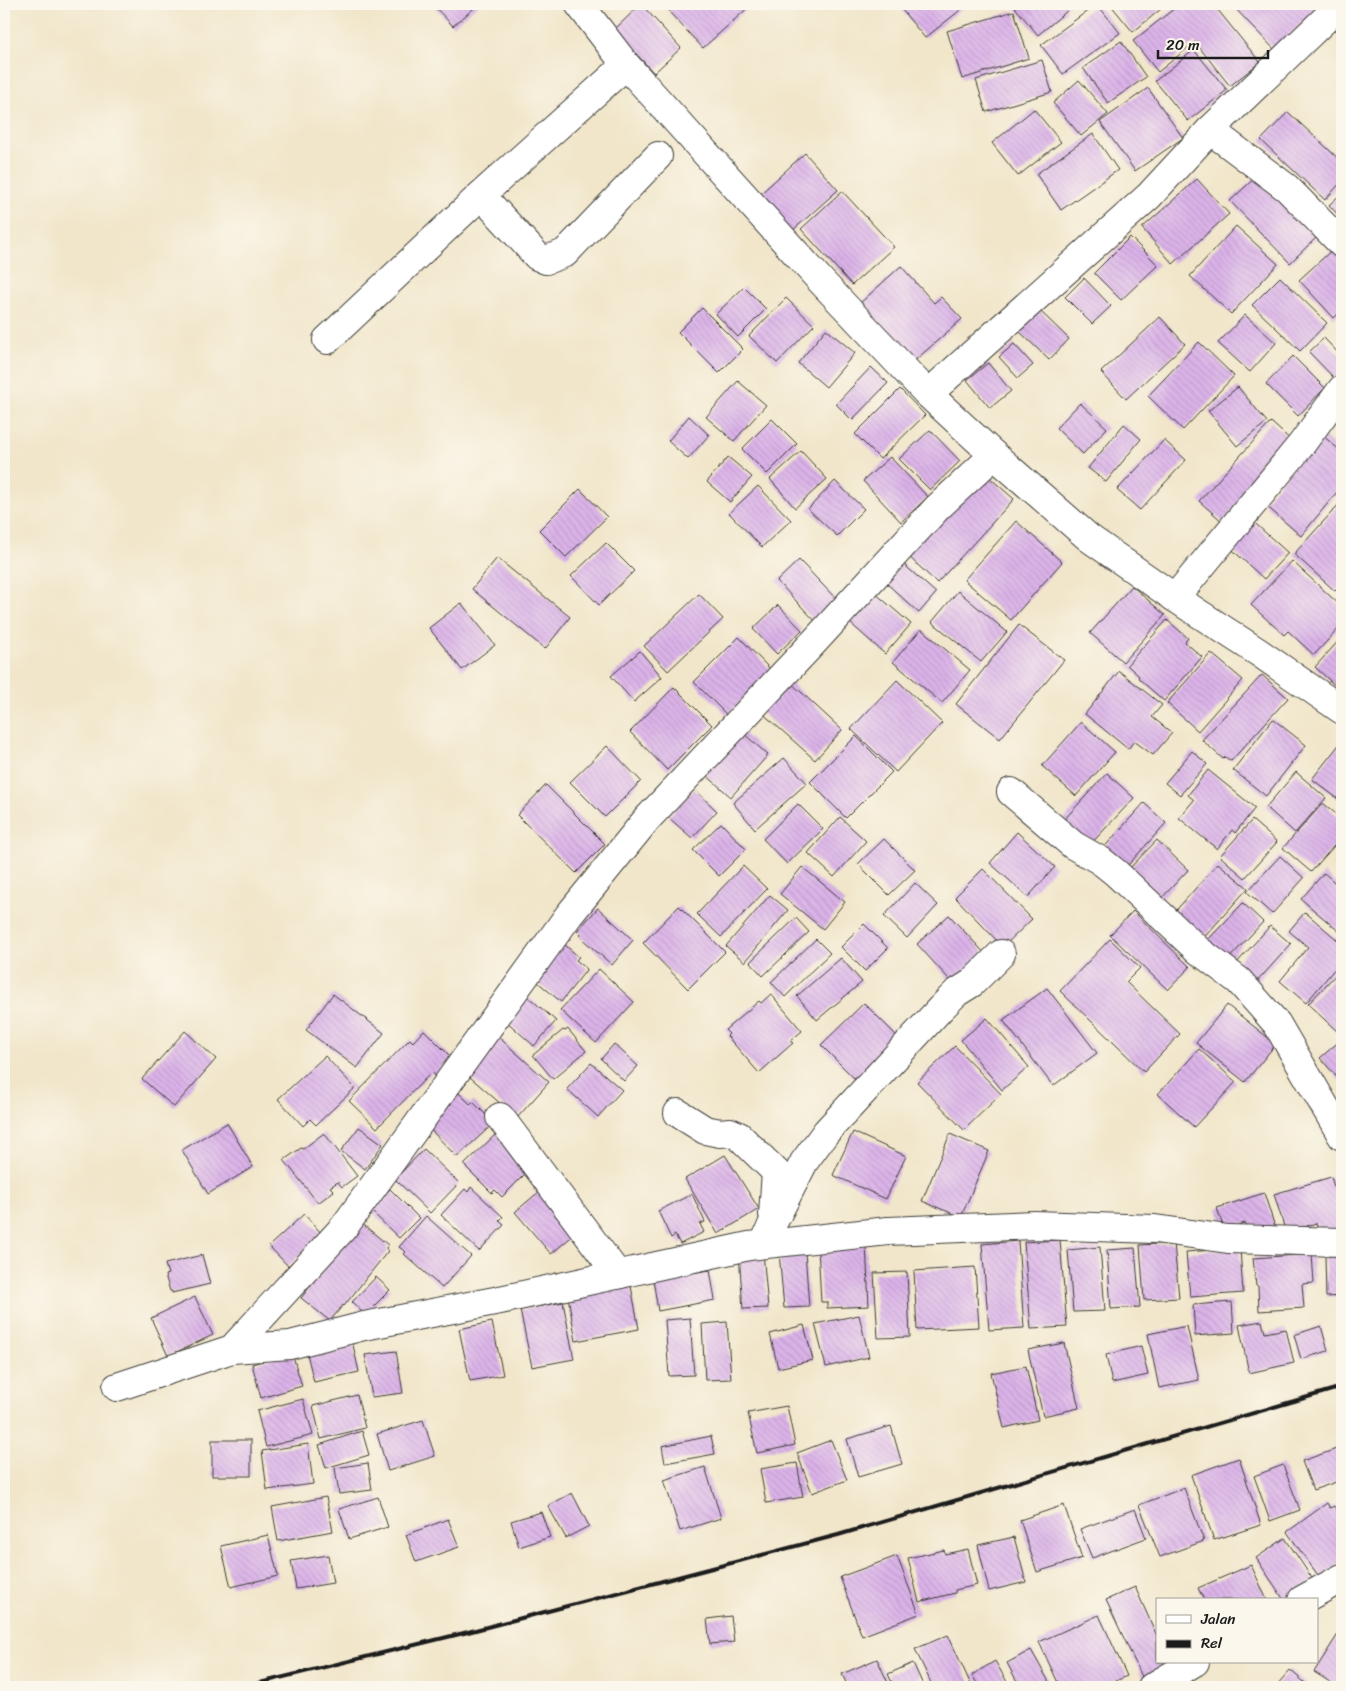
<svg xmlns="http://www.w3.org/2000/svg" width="1346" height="1691" viewBox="0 0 1346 1691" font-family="Sriracha,sans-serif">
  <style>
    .building { fill: url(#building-back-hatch) }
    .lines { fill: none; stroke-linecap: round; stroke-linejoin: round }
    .street-casing { stroke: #3c3a36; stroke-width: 30 }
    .street { stroke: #fff; stroke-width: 28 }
    .rail { stroke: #1c1c1c; stroke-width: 4 }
  </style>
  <defs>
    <pattern id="building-back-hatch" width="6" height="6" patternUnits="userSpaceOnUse" patternTransform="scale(1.25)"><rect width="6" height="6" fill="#dbb3e9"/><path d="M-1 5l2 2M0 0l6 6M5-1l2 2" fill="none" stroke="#bb99c7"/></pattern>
  </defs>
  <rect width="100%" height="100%" fill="#fbf7ec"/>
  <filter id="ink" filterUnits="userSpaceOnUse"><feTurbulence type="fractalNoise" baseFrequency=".02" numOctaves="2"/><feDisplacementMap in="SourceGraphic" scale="10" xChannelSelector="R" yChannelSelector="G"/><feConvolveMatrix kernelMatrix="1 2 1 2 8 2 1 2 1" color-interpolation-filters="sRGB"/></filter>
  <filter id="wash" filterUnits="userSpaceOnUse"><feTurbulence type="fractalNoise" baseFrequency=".0096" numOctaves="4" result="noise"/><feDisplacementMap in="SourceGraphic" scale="20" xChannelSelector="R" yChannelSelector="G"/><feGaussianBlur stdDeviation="1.12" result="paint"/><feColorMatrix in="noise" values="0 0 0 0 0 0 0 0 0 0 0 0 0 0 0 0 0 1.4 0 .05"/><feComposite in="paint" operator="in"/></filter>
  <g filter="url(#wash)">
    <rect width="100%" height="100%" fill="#f1e6ca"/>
    <g id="blocks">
      <g class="building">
        <polygon points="432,4 479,4 453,26"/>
        <polygon points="641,4 681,48 654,73 614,30"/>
        <polygon points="666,4 752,4 703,48 669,12 671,10"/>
        <polygon points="897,4 968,4 925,38"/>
        <polygon points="1012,4 1070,4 1065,8 1067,11 1038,35"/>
        <polygon points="1097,4 1120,33 1063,74 1041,45"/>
        <polygon points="1110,4 1167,4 1133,32"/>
        <polygon points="1180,4 1213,4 1260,62 1230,86 1195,42 1158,72 1133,41"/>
        <polygon points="1231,4 1323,4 1274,49"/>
        <polygon points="1014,11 1029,58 962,79 947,31"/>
        <polygon points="1121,41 1146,77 1108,103 1083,68"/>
        <polygon points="1194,50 1227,90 1188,121 1155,81"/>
        <polygon points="1042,60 1052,92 986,112 976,80"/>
        <polygon points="1079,80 1108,114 1081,136 1053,103"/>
        <polygon points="1148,88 1183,138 1135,171 1100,122"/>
        <polygon points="1034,109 1061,142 1018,176 992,143"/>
        <polygon points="1288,112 1342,162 1342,181 1325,200 1261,140"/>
        <polygon points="1093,134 1118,170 1061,210 1036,174"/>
        <polygon points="805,153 838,190 791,232 758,196"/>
        <polygon points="1261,172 1320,234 1290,263 1230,201"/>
        <polygon points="1197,179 1229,214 1173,264 1142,228"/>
        <polygon points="842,191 894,247 852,285 801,229"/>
        <polygon points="1342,193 1342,219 1329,205"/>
        <polygon points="1236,226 1278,264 1231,314 1190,276"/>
        <polygon points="1130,237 1158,265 1121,300 1094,273"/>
        <polygon points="1333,249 1342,259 1342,310 1334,318 1299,280"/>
        <polygon points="901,266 934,303 941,297 962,319 911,364 858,305"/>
        <polygon points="1280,277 1327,323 1300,351 1252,305"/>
        <polygon points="1084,278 1111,306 1092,324 1065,297"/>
        <polygon points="744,287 766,309 738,337 716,314"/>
        <polygon points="786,298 814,325 777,363 749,336"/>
        <polygon points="702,308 743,349 719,373 678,332"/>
        <polygon points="1037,308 1069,339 1049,360 1017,329"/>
        <polygon points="1245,315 1276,343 1250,372 1218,343"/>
        <polygon points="1160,317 1185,344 1126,399 1101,372"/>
        <polygon points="826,329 855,353 826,387 798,363"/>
        <polygon points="1324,338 1342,357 1342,370 1334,378 1309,352"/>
        <polygon points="1199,342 1234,376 1183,430 1148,396"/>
        <polygon points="1014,344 1033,365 1018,378 999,357"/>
        <polygon points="1293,356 1325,388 1298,416 1266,384"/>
        <polygon points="988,363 1011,391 990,408 967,380"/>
        <polygon points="871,367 888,383 852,420 836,404"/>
        <polygon points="738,381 766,405 734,441 706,417"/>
        <polygon points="1238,387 1267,422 1237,446 1208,411"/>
        <polygon points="900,389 925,415 880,459 855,434"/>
        <polygon points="1080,403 1107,428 1083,454 1056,428"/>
        <polygon points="689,416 709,435 688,459 668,441"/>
        <polygon points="772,419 797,444 767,474 742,449"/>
        <polygon points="1271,422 1294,443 1223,522 1199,501"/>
        <polygon points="1124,424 1141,439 1106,482 1088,468"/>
        <polygon points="930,430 960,461 930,490 899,459"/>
        <polygon points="1321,434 1342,452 1342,486 1301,536 1263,503"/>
        <polygon points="1164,440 1186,460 1140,510 1117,490"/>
        <polygon points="801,451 827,479 795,508 770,479"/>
        <polygon points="728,457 752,477 730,502 707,482"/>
        <polygon points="890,457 928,497 901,522 863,481"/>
        <polygon points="981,470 1014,499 937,583 905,553"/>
        <polygon points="835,481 864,509 837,536 808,509"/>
        <polygon points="758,486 791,520 762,547 729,513"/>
        <polygon points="580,489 607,517 566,557 539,530"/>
        <polygon points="1341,502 1342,503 1342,584 1335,591 1294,554"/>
        <polygon points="1248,517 1288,553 1264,579 1225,543"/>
        <polygon points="1016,521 1062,562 1011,620 964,580"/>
        <polygon points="606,543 634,571 599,605 571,576"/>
        <polygon points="497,558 570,617 545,649 472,589"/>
        <polygon points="799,560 841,604 819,625 777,581"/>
        <polygon points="1292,561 1342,607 1342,625 1314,655 1288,631 1284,635 1251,605"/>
        <polygon points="901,562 936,593 919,613 884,581"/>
        <polygon points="1132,586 1165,615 1123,662 1090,633"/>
        <polygon points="958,591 1007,632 981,662 932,622"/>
        <polygon points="874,592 911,624 885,654 849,622"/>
        <polygon points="699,594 723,619 668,671 644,646"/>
        <polygon points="461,603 495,645 462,670 429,628"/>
        <polygon points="778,605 802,630 777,654 753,629"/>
        <polygon points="1167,620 1188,638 1185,642 1202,657 1164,701 1138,678 1139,676 1127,665"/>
        <polygon points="1019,625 1064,660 1000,739 956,704"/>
        <polygon points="921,629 970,670 942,703 893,662"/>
        <polygon points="739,637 772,671 727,715 694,682"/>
        <polygon points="1342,637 1342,692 1315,667"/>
        <polygon points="640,651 662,677 634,702 611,676"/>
        <polygon points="1211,653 1243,680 1198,731 1167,703"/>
        <polygon points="1119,671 1162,705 1152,717 1172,733 1153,755 1134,741 1128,749 1085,714"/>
        <polygon points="1262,675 1288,698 1231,761 1225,757 1223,759 1202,740"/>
        <polygon points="788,680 842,730 815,760 760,711"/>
        <polygon points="897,680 942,723 896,772 851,729"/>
        <polygon points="674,687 712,725 667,770 630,732"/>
        <polygon points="1273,719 1306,745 1266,796 1233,770"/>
        <polygon points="1081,722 1115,752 1076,796 1042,766"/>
        <polygon points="742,732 768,755 731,797 705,774"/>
        <polygon points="856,736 892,772 846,818 810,782"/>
        <polygon points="1342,741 1342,802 1312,779"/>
        <polygon points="607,746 641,781 605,817 570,782"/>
        <polygon points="1192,751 1207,764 1180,795 1165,783"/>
        <polygon points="784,758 807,783 755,829 733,803"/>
        <polygon points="1208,770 1255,808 1235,833 1232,830 1217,849 1179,818 1194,800 1188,795"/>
        <polygon points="1296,772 1326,798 1295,833 1266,807"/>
        <polygon points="1107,773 1134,798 1088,847 1061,823"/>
        <polygon points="546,785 605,844 576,873 517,815"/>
        <polygon points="694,789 717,811 692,838 668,817"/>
        <polygon points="1144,803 1166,823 1121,873 1099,853"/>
        <polygon points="1323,803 1342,819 1342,837 1311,872 1283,848"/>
        <polygon points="798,804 823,829 787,864 763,839"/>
        <polygon points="840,817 866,841 834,877 808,853"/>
        <polygon points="1252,820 1277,842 1245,878 1220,856"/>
        <polygon points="721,823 746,849 719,876 693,850"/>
        <polygon points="1017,832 1055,867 1028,897 990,863"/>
        <polygon points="884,839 915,870 889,895 858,864"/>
        <polygon points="1157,840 1188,870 1159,901 1127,871"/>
        <polygon points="1280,856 1304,878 1272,914 1247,892"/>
        <polygon points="1218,863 1248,888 1200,942 1171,916"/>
        <polygon points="743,866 767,889 721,937 697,914"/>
        <polygon points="802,867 845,902 823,929 780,894"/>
        <polygon points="983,869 1032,919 1003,947 955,897"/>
        <polygon points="1324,873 1342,889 1342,934 1301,899"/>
        <polygon points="915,883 938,905 907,938 884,916"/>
        <polygon points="770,895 788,910 745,962 726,946"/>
        <polygon points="1243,903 1263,922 1224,964 1203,945"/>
        <polygon points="679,906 725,952 688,989 643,943"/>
        <polygon points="598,908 633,940 612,965 580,937 581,935 577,931"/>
        <polygon points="1133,911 1190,967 1168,990 1110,935"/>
        <polygon points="1305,912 1342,944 1342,960 1306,1003 1280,981 1308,947 1289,931"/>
        <polygon points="949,915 990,959 957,988 917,944"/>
        <polygon points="796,918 809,932 763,976 750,962"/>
        <polygon points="864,924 888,948 865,971 841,947"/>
        <polygon points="1270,926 1291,944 1254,985 1234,966"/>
        <polygon points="558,939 579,957 576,960 587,969 561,1002 533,978"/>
        <polygon points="816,939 830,953 785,997 771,982"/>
        <polygon points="1110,939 1140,968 1126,982 1180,1034 1144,1072 1060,991"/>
        <polygon points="841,958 862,982 817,1020 797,996"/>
        <polygon points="1342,968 1342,1032 1340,1034 1308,1004"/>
        <polygon points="599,969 634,1002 596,1043 560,1010"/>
        <polygon points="1047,988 1097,1053 1053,1086 1003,1020"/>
        <polygon points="333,994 384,1033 357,1068 306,1030"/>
        <polygon points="525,994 556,1021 534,1046 505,1020"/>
        <polygon points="771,994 802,1031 790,1041 793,1043 759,1073 727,1036 729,1034 725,1030 759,1001 761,1003"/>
        <polygon points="864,1003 897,1036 855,1079 821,1045"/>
        <polygon points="1227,1005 1276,1044 1245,1082 1196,1043"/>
        <polygon points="987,1018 1029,1067 1002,1090 961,1040"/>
        <polygon points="568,1029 586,1051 553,1079 533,1055 563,1030 565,1031"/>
        <polygon points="424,1030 452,1058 435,1076 432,1072 377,1128 349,1101 410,1039 413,1042"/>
        <polygon points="185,1031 216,1059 174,1107 142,1079"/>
        <polygon points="495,1034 549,1082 517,1118 462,1070"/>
        <polygon points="1342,1039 1342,1083 1320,1058"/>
        <polygon points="614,1044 638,1066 624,1081 601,1059"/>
        <polygon points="955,1046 1001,1094 964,1130 917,1082"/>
        <polygon points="1199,1049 1236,1082 1194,1127 1158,1094"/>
        <polygon points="325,1056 355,1088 316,1125 310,1119 303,1126 278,1099"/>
        <polygon points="591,1063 622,1090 598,1117 567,1089"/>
        <polygon points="459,1093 470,1104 473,1102 494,1123 457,1157 426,1125"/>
        <polygon points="227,1123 253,1167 208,1194 182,1150"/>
        <polygon points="359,1127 383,1144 365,1169 341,1151"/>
        <polygon points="853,1132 906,1156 886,1199 833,1175"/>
        <polygon points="324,1133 357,1176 342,1187 338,1182 330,1187 334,1191 318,1203 284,1160 301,1148 303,1149"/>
        <polygon points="497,1133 527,1172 502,1197 495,1190 492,1193 464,1165"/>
        <polygon points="950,1134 989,1151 961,1217 922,1201"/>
        <polygon points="424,1149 459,1183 430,1213 395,1179"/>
        <polygon points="725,1155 759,1209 718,1234 685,1179"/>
        <polygon points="1342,1175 1342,1190 1337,1177"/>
        <polygon points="1331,1177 1342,1213 1342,1227 1320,1234 1316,1223 1286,1233 1274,1194"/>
        <polygon points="471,1187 503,1217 499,1221 504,1225 479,1251 441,1215 465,1189 468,1192"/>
        <polygon points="390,1189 419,1218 399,1238 370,1210"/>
        <polygon points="541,1190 576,1233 551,1254 515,1212"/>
        <polygon points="1264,1193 1275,1227 1249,1234 1245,1223 1224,1229 1217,1208"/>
        <polygon points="692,1194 705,1222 700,1224 704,1232 680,1244 675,1235 671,1238 658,1211"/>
        <polygon points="304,1214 322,1234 288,1266 269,1246"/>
        <polygon points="426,1216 471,1256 442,1288 404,1254 406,1252 399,1247"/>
        <polygon points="360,1222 388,1245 386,1248 388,1251 344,1306 343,1305 330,1321 301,1298"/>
        <polygon points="1060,1240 1067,1327 1031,1329 1024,1242"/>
        <polygon points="1018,1241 1024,1328 989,1330 982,1244"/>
        <polygon points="1174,1243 1179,1298 1144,1300 1140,1245"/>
        <polygon points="866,1244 869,1306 827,1308 827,1302 821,1302 818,1247"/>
        <polygon points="1100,1247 1105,1311 1073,1312 1068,1250"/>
        <polygon points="1135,1248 1140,1307 1111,1309 1107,1250"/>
        <polygon points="1240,1248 1243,1293 1190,1297 1186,1252"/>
        <polygon points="805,1251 809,1307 784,1308 779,1252"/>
        <polygon points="763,1252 768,1308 743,1309 739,1253"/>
        <polygon points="1312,1254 1314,1283 1302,1284 1304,1308 1259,1311 1258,1286 1256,1286 1253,1258"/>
        <polygon points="202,1255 210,1284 172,1293 172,1291 170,1291 165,1275 168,1274 165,1264"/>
        <polygon points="1325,1256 1342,1256 1342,1296 1326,1297"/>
        <polygon points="975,1267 979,1327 917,1330 914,1271"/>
        <polygon points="710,1270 715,1300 658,1311 653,1279"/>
        <polygon points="907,1272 910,1337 878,1338 874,1273"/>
        <polygon points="376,1277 390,1290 365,1315 352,1302"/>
        <polygon points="631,1286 639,1329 576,1341 568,1297"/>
        <polygon points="195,1297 213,1335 168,1356 151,1318"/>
        <polygon points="563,1302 574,1359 532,1367 520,1310"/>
        <polygon points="1232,1302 1234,1333 1195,1336 1193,1305"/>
        <polygon points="859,1315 869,1357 826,1367 815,1324"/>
        <polygon points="690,1318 694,1375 669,1376 665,1320"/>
        <polygon points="1262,1321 1265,1333 1286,1329 1294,1363 1249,1373 1239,1325"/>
        <polygon points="492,1322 503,1375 470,1381 459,1329"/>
        <polygon points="727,1322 731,1379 705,1380 702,1324"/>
        <polygon points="804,1325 813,1360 778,1368 770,1334"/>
        <polygon points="1187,1326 1199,1380 1159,1388 1148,1334"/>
        <polygon points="1321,1326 1328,1351 1301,1359 1294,1335"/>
        <polygon points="351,1336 359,1372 314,1382 305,1346"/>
        <polygon points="1064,1343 1079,1408 1043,1416 1028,1350"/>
        <polygon points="1141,1346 1148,1375 1112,1383 1106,1355"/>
        <polygon points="396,1351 403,1393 372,1397 365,1355"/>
        <polygon points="292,1353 302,1386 261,1398 252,1364"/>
        <polygon points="1026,1366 1038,1420 1004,1428 991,1373"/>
        <polygon points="357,1395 365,1428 321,1439 313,1406"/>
        <polygon points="303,1399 313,1435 266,1447 257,1411"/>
        <polygon points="787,1406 795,1445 757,1453 748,1413"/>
        <polygon points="423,1420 435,1456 388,1471 377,1434"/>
        <polygon points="891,1426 902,1464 858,1477 847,1439"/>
        <polygon points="362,1431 369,1455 326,1468 319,1445"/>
        <polygon points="711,1436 715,1454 665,1463 662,1446"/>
        <rect x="212" y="1440" width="39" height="36"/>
        <polygon points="831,1440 847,1480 812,1493 797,1453"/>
        <polygon points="308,1444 313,1484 267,1490 262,1451"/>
        <polygon points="1342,1447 1342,1480 1313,1490 1302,1461"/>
        <polygon points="1239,1458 1261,1525 1214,1540 1191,1475"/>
        <polygon points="368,1463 372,1490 339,1494 335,1468"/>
        <polygon points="797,1463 803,1497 766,1503 760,1469"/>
        <polygon points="1283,1465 1300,1510 1270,1521 1254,1476"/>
        <polygon points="705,1467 721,1518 680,1531 664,1480"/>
        <polygon points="1184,1488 1204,1541 1160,1557 1139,1505"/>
        <polygon points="572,1493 589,1526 566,1538 548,1506"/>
        <polygon points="326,1497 333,1531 278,1541 272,1507"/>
        <polygon points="378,1497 388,1527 349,1539 339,1509"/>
        <polygon points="1327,1503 1330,1508 1334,1506 1342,1517 1342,1562 1320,1578 1287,1532"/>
        <polygon points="1064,1505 1082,1558 1037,1572 1020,1520"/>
        <polygon points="1135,1509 1146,1538 1092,1558 1080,1529"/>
        <polygon points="541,1512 550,1537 519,1547 511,1521"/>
        <polygon points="448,1519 459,1547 416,1562 406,1535"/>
        <polygon points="268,1535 278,1576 231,1587 221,1546"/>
        <polygon points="1014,1537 1026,1582 989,1591 978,1545"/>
        <polygon points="1285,1538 1314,1581 1284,1600 1256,1558"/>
        <polygon points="968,1549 977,1585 955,1590 955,1593 919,1602 908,1558 944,1550 945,1554"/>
        <polygon points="328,1555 333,1583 296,1589 291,1561"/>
        <polygon points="897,1556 919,1614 862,1636 840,1577"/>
        <polygon points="1251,1565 1267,1600 1204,1600 1198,1588"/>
        <polygon points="1135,1587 1157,1636 1157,1662 1170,1662 1144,1681 1106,1600"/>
        <polygon points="1099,1615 1127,1676 1102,1687 1060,1687 1039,1642"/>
        <polygon points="731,1616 734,1642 710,1644 707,1619"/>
        <polygon points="1342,1628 1342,1687 1338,1687 1314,1672"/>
        <polygon points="948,1635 972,1687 933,1687 915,1649"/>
        <polygon points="1031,1650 1052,1687 1020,1687 1007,1663"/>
        <polygon points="877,1659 890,1687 848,1687 842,1674"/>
        <polygon points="995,1661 1010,1687 979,1687 972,1675"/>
        <polygon points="913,1663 924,1687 894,1687 888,1674"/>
        <polygon points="1290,1670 1310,1687 1275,1687"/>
      </g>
    </g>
  </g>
  <g filter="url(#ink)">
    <use href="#blocks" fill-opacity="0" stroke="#3c3a36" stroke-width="1"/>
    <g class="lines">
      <defs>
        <g id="street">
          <polyline points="579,4 626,65 821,281 928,394 994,455 1089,538 1175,598 1258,652 1342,710"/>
          <polyline points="1210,130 1287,188 1342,244"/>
          <polyline points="481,195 537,256 546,260 565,253 658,156"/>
          <polyline points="327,340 481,195 626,65"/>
          <polyline points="928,394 1149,196 1210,130 1341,4"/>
          <polyline points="1175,598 1301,445 1342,389"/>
          <polyline points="1011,792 1073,845 1101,861 1116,873 1198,950 1239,981 1277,1024 1342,1136"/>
          <polyline points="678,1113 705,1130 720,1133 730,1132 739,1136 776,1172 773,1214"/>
          <polyline points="500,1117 618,1275"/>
          <polyline points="764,1244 772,1225 804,1162 826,1132 941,1008 956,993 972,983 1001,954"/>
          <polyline points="232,1349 290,1345 364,1326 500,1300 749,1246 888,1231 1034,1225 1155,1229 1228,1239 1342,1242"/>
          <polyline points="117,1387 232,1349 344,1227 569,915 647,819 814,642 937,508 994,455"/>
          <polyline points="1302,1600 1342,1578"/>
          <polyline points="1152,1687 1195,1662"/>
        </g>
      </defs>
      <use href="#street" class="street-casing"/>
      <use href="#street" class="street"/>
      <polyline class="rail" points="243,1687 468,1632 838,1535 1342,1387"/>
    </g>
  </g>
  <rect width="1346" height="1691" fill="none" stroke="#fbf7ec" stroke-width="20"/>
  <rect x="1156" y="1598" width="162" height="65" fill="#fbf7ec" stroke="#a29f99"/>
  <rect x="1166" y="1615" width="25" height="8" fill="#ffffff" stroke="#a29f99"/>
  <text x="1201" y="1624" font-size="15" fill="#1c1c1c">Jalan</text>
  <rect x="1166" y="1640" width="25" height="8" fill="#1c1c1c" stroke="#a29f99"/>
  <text x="1201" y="1648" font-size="15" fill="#1c1c1c">Rel</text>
  <path d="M1158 50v8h110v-8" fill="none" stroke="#1c1c1c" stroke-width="2.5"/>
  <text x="1166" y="50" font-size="15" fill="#1c1c1c" stroke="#fbf7ec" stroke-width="4" paint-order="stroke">20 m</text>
</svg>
